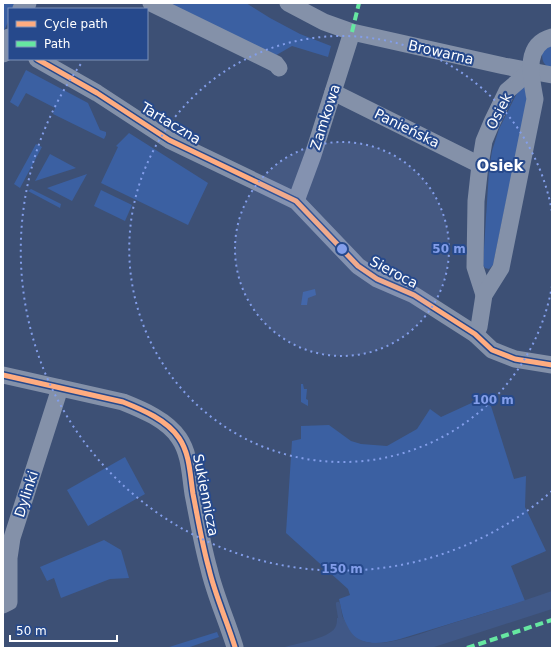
<svg xmlns="http://www.w3.org/2000/svg" width="555" height="651" viewBox="0 0 555 651" font-family="'DejaVu Sans',sans-serif">
  <style>
    .green { fill: #3b60a2 }
    .water { fill: #405887 }
    .lines { fill: none; stroke-linecap: round; stroke-linejoin: round }
    .stream { stroke: #405887; stroke-width: 4.5 }
    .minor { stroke: #8491a9; stroke-width: 17 }
    .tertiary { stroke: #8491a9; stroke-width: 21 }
    .quiet { stroke: #66e7a1; stroke-width: 4; stroke-dasharray: 8 4; stroke-linecap: butt }
    .cycleway-casing { stroke: #26498c; stroke-width: 8 }
    .cycleway { stroke: #ffac80; stroke-width: 5 }
    .ring { fill: none; stroke: #839eea; stroke-width: 2; stroke-dasharray: 2 4 }
    .labels { text-anchor: middle; stroke-width: 4; stroke-linejoin: round; paint-order: stroke }
    .street-label { font-size: 14px; fill: #fff; stroke: #26498c }
    .neighbourhood-label { font-size: 15px; font-weight: bold; fill: #fff; stroke: #26498c }
    .centre { fill: #839eea; stroke: #26498c; stroke-width: 2 }
    .ring-label { font-size: 12px; text-anchor: middle; font-weight: bold; fill: #839eea; stroke: #26498c; stroke-width: 4; stroke-linejoin: round; paint-order: stroke }
  </style>
  <rect width="100%" height="100%" fill="#3d5075"/>
  <g class="green">
    <polygon points="3,3 17,3 14,9 9,9 9,20 3,33"/>
    <polygon points="163,3 246,3 270,18 300,34 331,46 328,57 292,46 273,57"/>
    <path d="M552 43V69C544 65 542 62 542 53Z"/>
    <polygon points="26,70 88,103 100,130 106,132 106,135 104,139 53,114 55,108 26,93 18,107 10,102"/>
    <polygon points="521,85 530,86 493,265 489,269 485,268 483,265 489,170 492,151 499,129"/>
    <polygon points="129,133 208,183 188,225 101,183 118,147 116,146"/>
    <polygon points="36,144 42,147 20,188 14,184"/>
    <polygon points="50,154 76,168 35,181"/>
    <polygon points="87,174 72,201 47,188"/>
    <polygon points="31,189 61,204 60,208 28,191"/>
    <polygon points="101,190 132,205 125,221 94,206"/>
    <polygon points="315,289 316,295 308,298 307,305 301,305 303,292"/>
    <polygon points="301,384 303,384 304,389 307,389 306,399 308,400 308,406 301,402"/>
    <path d="M478 400 491 406 514 479 526 476 525 507 546 551 511 566 525 601 400 639C385 643 365 647 352 635 345 629 341 608 339 599L350 595 348 589 286 533 292 441 301 439V426L329 425 351 441 361 444 387 446 417 429 430 409 441 417Z"/>
    <polygon points="125,457 145,494 88,526 67,490"/>
    <polygon points="104,540 121,550 129,578 110,579 61,598 54,578 47,581 40,567"/>
    <polygon points="217,632 219,637 187,648 166,648"/>
  </g>
  <path class="water" d="M552 591V609L431 648H281C294 644 328 639 335 628 337 625 337 621 337 618L343 617C349 629 352 639 367 642 389 647 428 631 450 624 484 614 518 603 552 591Z"/>
  <g class="lines">
    <polyline class="stream" points="338,604 341,622"/>
    <g class="minor">
      <polyline points="151,3 276,64 279,68"/>
      <polyline points="288,3 324,22 352,32 504,66 552,75"/>
      <polyline points="37,59 97,93 169,140 296,201 358,266 377,279 414,295 475,334 492,350 515,359 552,365"/>
      <polyline points="333,92 480,165"/>
      <polyline points="296,201 313,155 352,32"/>
      <polyline points="484,295 475,267 476,201 480,165 484,141 492,122 507,91 530,71"/>
      <path d="M475 334 479 327 484 295 501 268 535 99C531 77 523 45 552 37"/>
      <path d="M3 375 123 402C143 410 167 420 179 438 190 454 190 475 193 494 198 519 202 544 209 569 215 595 227 621 235 647"/>
      <polyline points="3,605 9,602 9,558 12,538 60,388"/>
    </g>
    <g class="tertiary">
      <polyline points="23,9 26,3"/>
      <polyline points="3,52 9,39"/>
    </g>
    <g class="quiet">
      <polyline points="352,32 359,3"/>
      <polyline points="467,648 552,620"/>
    </g>
    <defs>
      <g id="cycleway">
        <polyline points="37,59 97,93 169,140 296,201 358,266 377,279 414,295 475,334 492,350 515,359 552,365"/>
        <path d="M3 375 123 402C143 410 167 420 179 438 190 454 190 475 193 494 198 519 202 544 209 569 215 595 227 621 235 647"/>
      </g>
    </defs>
    <use href="#cycleway" class="cycleway-casing"/>
    <use href="#cycleway" class="cycleway"/>
  </g>
  <circle cx="342" cy="249" r="107" fill="#839eea" fill-opacity=".12"/>
  <g class="ring">
    <circle cx="342" cy="249" r="107"/>
    <path d="M552 286A213 213 0 1 1 552 212"/>
    <path d="M552 491A320 320 0 0 1 83 61"/>
  </g>
  <g class="labels">
    <g class="street-label">
      <text transform="translate(441 52) rotate(13)" y="5">Browarna</text>
      <text transform="translate(499 111) rotate(-63)" y="5">Osiek</text>
      <text transform="translate(325 117) rotate(-72)" y="5">Zamkowa</text>
      <text transform="translate(171 123) rotate(31)" y="5">Tartaczna</text>
      <text transform="translate(407 128) rotate(26)" y="5">Panieńska</text>
      <text transform="translate(394 272) rotate(28)" y="5">Sieroca</text>
      <text transform="translate(26 494) rotate(-72)" y="5">Dylinki</text>
      <text transform="translate(206 495) rotate(79)" y="5">Sukiennicza</text>
    </g>
    <g class="neighbourhood-label">
      <text x="500" y="171">Osiek</text>
    </g>
  </g>
  <circle cx="342" cy="249" r="6" class="centre"/>
  <g class="ring-label">
    <text x="449" y="253">50 m</text>
    <text x="493" y="404">100 m</text>
    <text x="342" y="573">150 m</text>
  </g>
  <rect width="555" height="651" fill="none" stroke="#ffffff" stroke-width="8"/>
  <rect x="8" y="8" width="140" height="52" fill="#26498c" stroke="#7d92ba"/>
  <rect x="16" y="21" width="20" height="6" fill="#ffac80" stroke="#7d92ba"/>
  <text x="44" y="28" font-size="12" fill="#ffffff">Cycle path</text>
  <rect x="16" y="41" width="20" height="6" fill="#66e7a1" stroke="#7d92ba"/>
  <text x="44" y="48" font-size="12" fill="#ffffff">Path</text>
  <path d="M10 635v6h107v-6" fill="none" stroke="#ffffff" stroke-width="2"/>
  <text x="16" y="635" font-size="12" fill="#ffffff" stroke="#26498c" stroke-width="3" paint-order="stroke">50 m</text>
</svg>
